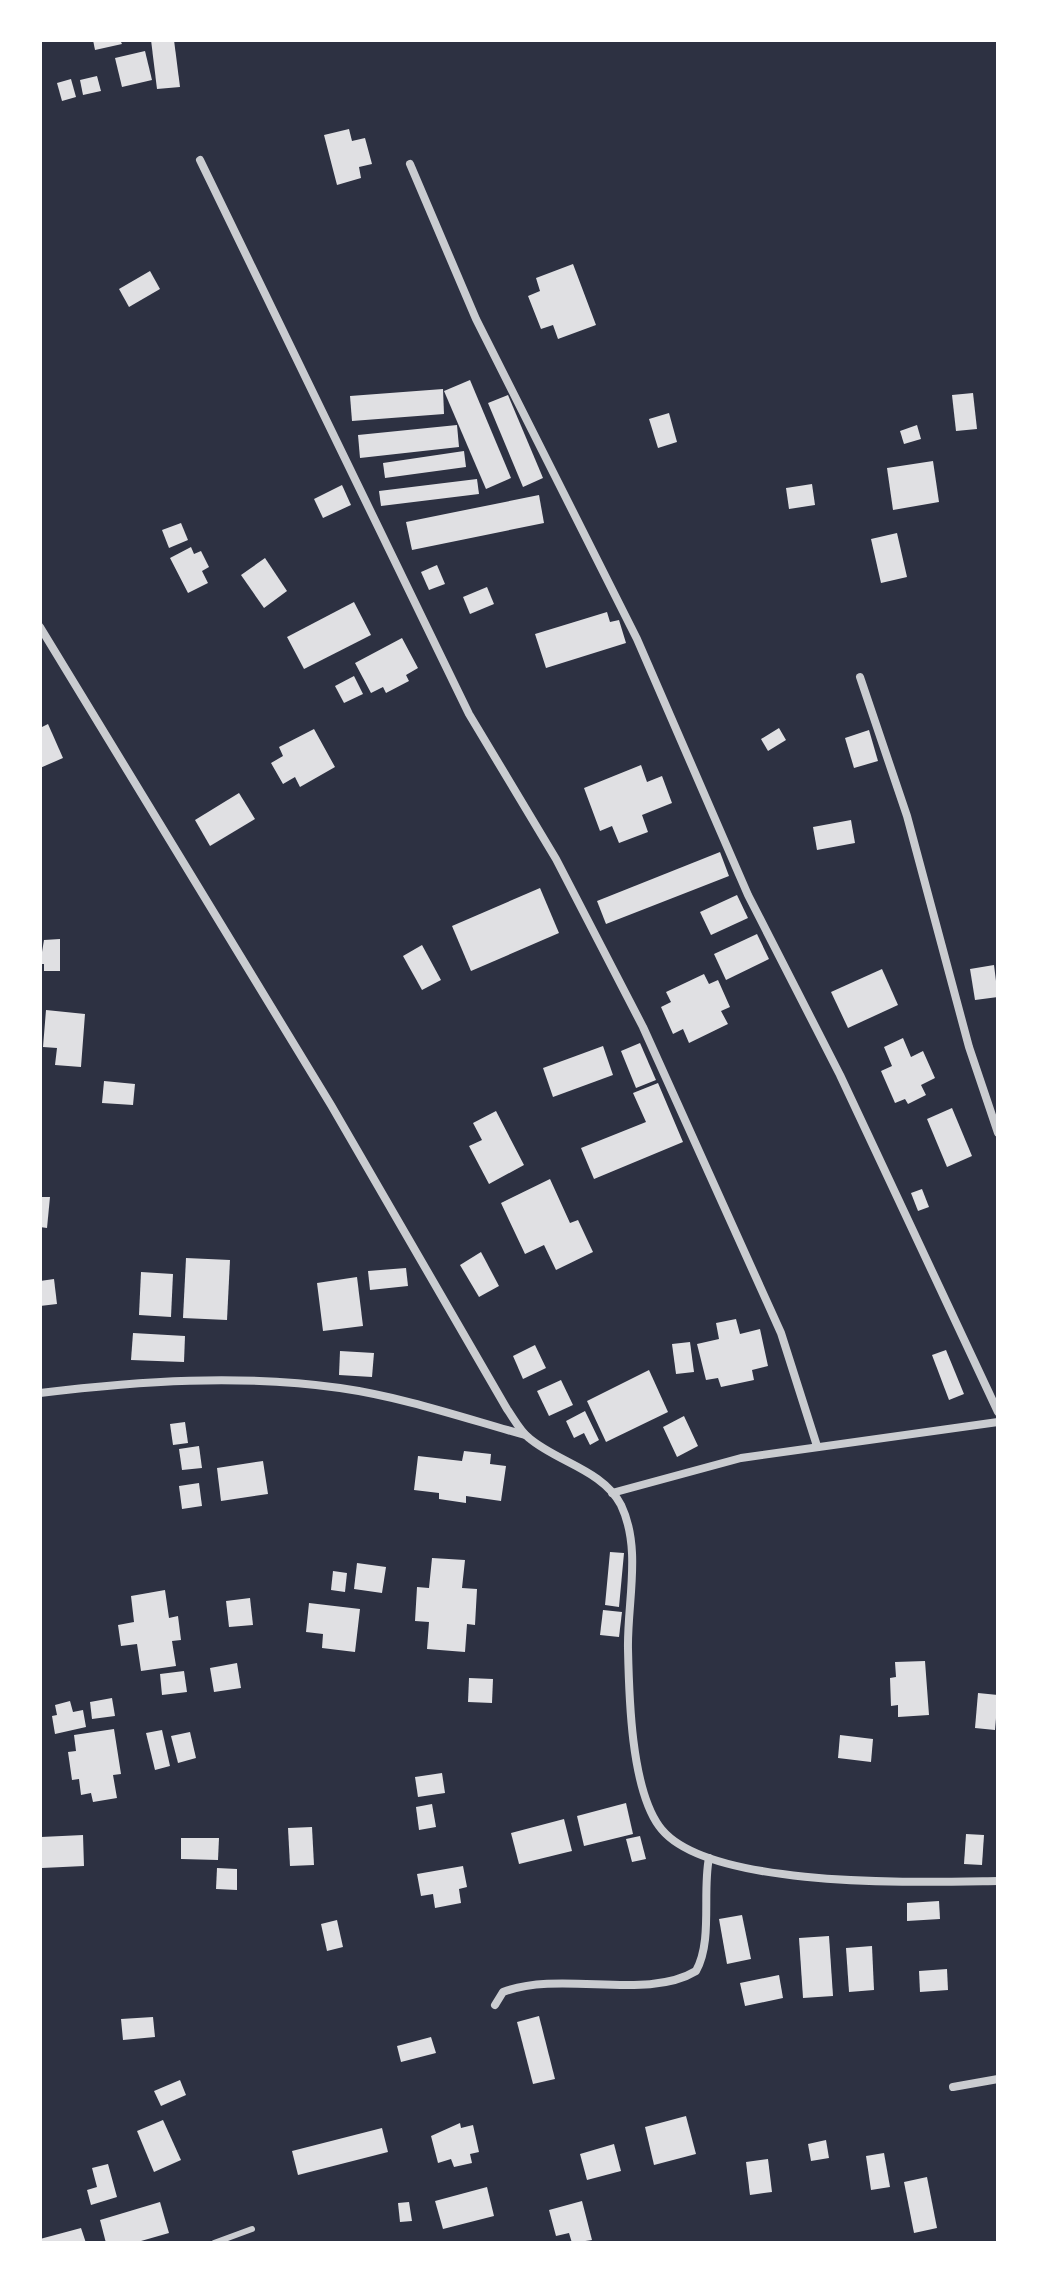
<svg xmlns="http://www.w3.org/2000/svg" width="1038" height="2283" viewBox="0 0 1038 2283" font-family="Georgia,serif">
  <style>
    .building { fill: #e0e0e3 }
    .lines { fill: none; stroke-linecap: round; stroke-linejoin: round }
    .service { stroke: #caccd0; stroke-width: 6 }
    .minor { stroke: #caccd0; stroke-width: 8 }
  </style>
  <rect width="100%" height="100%" fill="#2d3142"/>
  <g class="building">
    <polygon points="93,40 120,40 122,44 95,50"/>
    <polygon points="151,40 174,40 180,87 157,89"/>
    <polygon points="145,51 152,80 122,87 115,58"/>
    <polygon points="97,76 101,91 83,95 80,80"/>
    <polygon points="71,79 76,97 62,101 57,83"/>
    <polygon points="349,129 352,141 365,138 372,164 359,167 361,178 337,185 324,135"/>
    <polygon points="573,264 596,325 558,339 553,325 541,329 528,296 540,291 536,278"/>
    <polygon points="150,271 160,289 129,307 119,289"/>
    <polygon points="470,380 511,478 486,489 444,391"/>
    <polygon points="443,389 444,414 352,421 350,396"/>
    <polygon points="973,393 977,429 956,431 952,395"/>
    <polygon points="508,395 543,478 523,487 488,403"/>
    <polygon points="669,413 677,442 658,448 649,419"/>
    <polygon points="457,425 459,447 360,458 358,435"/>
    <polygon points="917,425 921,439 904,444 900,431"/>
    <polygon points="464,451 466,467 385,478 383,463"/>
    <polygon points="933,461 939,502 893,510 887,468"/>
    <polygon points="477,479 479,494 381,506 379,491"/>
    <polygon points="812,484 815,505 789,509 786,488"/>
    <polygon points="342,485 351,505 323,518 314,499"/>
    <polygon points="539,495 544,523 412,550 406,522"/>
    <polygon points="181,523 188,540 169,548 162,530"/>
    <polygon points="897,533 907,577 881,583 871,539"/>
    <polygon points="191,547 194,554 201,551 209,567 202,571 208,583 188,593 170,558"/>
    <polygon points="265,558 287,591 264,608 241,575"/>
    <polygon points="437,565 445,584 429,590 421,572"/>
    <polygon points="487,587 494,604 470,614 463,597"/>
    <polygon points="354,602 371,635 304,669 287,637"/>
    <polygon points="607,612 610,622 619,620 626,643 546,668 535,634"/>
    <polygon points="402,638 418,668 406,675 409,681 386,693 383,687 371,693 355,663"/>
    <polygon points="354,676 363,694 344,703 335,686"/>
    <polygon points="48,724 63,758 40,768 40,728"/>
    <polygon points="779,728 786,740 768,751 761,739"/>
    <polygon points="314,729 335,767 300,787 295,777 283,784 271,763 283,756 279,747"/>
    <polygon points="869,730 878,761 854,768 845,738"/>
    <polygon points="641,765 647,782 662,776 672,803 642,815 648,832 619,843 612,826 600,831 584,788"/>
    <polygon points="239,793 255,819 210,846 195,820"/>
    <polygon points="851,820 855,843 817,850 813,827"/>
    <polygon points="720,852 729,876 606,924 597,901"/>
    <polygon points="540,888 559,933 471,971 452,926"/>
    <polygon points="737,895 748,918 711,935 700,912"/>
    <polygon points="757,934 769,959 726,980 714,954"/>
    <polygon points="60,939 60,971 44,971 44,964 40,964 44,940"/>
    <polygon points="422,945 441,980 422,990 403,956"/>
    <polygon points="994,965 998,997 975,1000 970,969"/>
    <polygon points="882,969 898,1005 848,1028 831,992"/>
    <polygon points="704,974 709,984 718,980 730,1007 721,1011 728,1024 689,1043 683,1029 673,1034 661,1007 671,1002 666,992"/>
    <polygon points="46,1010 85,1014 81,1067 55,1065 57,1048 43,1047"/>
    <polygon points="903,1038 911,1057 923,1051 935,1078 921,1085 926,1095 908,1104 905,1099 895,1103 881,1071 892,1066 884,1047"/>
    <polygon points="640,1043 656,1080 636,1088 621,1051"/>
    <polygon points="603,1046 613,1075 553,1097 543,1068"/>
    <polygon points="104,1081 135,1084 133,1105 102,1103"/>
    <polygon points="658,1083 683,1142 594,1179 581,1148 646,1122 633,1093"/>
    <polygon points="952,1108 972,1156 947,1167 927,1119"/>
    <polygon points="496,1111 524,1165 489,1184 469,1146 482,1140 473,1123"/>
    <polygon points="550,1179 570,1223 578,1220 593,1252 556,1270 544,1245 525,1254 501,1203"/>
    <polygon points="922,1189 929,1207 918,1211 911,1193"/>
    <polygon points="40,1197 50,1197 47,1228 40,1227"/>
    <polygon points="481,1252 499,1286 479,1297 460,1265"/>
    <polygon points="186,1258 230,1260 227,1320 183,1318"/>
    <polygon points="406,1268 408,1286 370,1290 368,1271"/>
    <polygon points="141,1272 173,1274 171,1317 139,1315"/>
    <polygon points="357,1277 363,1326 323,1331 317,1283"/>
    <polygon points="54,1279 57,1304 40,1306 40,1281"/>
    <polygon points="736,1319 740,1334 760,1329 768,1366 752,1370 754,1380 721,1387 718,1378 706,1380 697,1344 719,1339 716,1323"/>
    <polygon points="133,1333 185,1336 184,1362 131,1360"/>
    <polygon points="690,1342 694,1372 676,1374 672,1344"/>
    <polygon points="535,1345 546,1368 523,1379 513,1356"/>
    <polygon points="946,1350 964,1394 949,1400 932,1355"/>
    <polygon points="340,1351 374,1353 372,1377 339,1375"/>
    <polygon points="649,1370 668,1412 606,1442 587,1401"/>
    <polygon points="561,1380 573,1405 549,1416 537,1391"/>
    <polygon points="585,1411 599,1440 590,1445 584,1433 574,1438 566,1421"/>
    <polygon points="684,1416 698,1446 677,1457 663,1427"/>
    <polygon points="185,1422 188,1443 173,1445 170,1424"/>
    <polygon points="199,1446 202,1468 182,1470 179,1449"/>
    <polygon points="464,1451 491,1454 490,1464 506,1466 501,1501 466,1496 466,1503 439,1499 439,1493 414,1490 418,1456 462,1461"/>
    <polygon points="263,1461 268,1494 221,1501 217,1468"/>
    <polygon points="199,1483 202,1506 182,1509 179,1486"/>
    <polygon points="610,1552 624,1553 619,1607 605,1605"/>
    <polygon points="432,1558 465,1560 462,1588 477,1589 475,1625 467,1624 465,1652 427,1649 429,1622 415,1621 417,1587 429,1588"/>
    <polygon points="357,1563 386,1567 382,1593 354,1589"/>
    <polygon points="333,1571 347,1573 345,1592 331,1590"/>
    <polygon points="165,1590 169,1618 178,1616 181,1640 172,1641 176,1666 141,1671 137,1644 121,1646 118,1625 134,1622 131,1596"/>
    <polygon points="250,1598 253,1625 229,1627 226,1601"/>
    <polygon points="309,1603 360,1609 355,1652 322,1648 323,1634 306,1632"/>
    <polygon points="603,1610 622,1612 619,1637 600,1635"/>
    <polygon points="925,1661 929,1715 898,1717 898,1705 891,1706 890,1678 896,1677 895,1662"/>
    <polygon points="237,1663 241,1688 214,1692 210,1668"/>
    <polygon points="184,1671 187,1692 162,1695 160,1674"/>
    <polygon points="469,1678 493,1679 492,1703 468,1702"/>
    <polygon points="978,1693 998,1695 995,1730 975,1728"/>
    <polygon points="112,1698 115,1716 92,1719 90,1702"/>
    <polygon points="70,1701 73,1712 83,1710 86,1727 55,1734 52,1716 57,1715 55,1705"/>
    <polygon points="114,1729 121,1774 113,1775 117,1798 93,1802 91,1793 81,1795 79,1779 72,1780 68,1752 76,1751 74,1735"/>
    <polygon points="162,1730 170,1766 155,1770 146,1733"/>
    <polygon points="190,1732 196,1758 178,1763 171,1736"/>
    <polygon points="840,1735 873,1739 871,1762 838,1758"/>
    <polygon points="442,1773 445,1793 418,1797 415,1777"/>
    <polygon points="626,1803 633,1834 584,1846 577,1816"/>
    <polygon points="432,1804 436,1827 419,1830 416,1807"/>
    <polygon points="564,1819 572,1851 519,1864 511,1833"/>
    <polygon points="312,1827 314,1865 290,1866 288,1828"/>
    <polygon points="966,1834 984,1835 982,1865 964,1864"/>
    <polygon points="83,1835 84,1866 42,1868 41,1837"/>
    <polygon points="640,1836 646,1859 632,1862 626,1839"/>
    <polygon points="181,1838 219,1838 218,1860 181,1859"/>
    <polygon points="463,1866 467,1887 459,1889 461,1903 435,1908 433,1894 421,1896 417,1874"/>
    <polygon points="217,1868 237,1869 237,1890 216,1889"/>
    <polygon points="939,1901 940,1919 907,1921 907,1903"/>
    <polygon points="742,1915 751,1959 727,1964 719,1919"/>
    <polygon points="337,1920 343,1947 327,1951 321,1924"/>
    <polygon points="829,1936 833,1996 803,1998 799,1938"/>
    <polygon points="872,1946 874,1990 849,1992 846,1948"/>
    <polygon points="947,1969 948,1990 920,1992 919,1971"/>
    <polygon points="779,1975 783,1998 745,2006 740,1983"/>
    <polygon points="539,2016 555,2079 533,2084 517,2022"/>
    <polygon points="153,2017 155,2037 123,2040 121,2019"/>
    <polygon points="431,2037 436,2053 401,2062 397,2046"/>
    <polygon points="180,2080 186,2095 161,2106 154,2091"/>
    <polygon points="686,2116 696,2154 654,2165 645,2127"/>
    <polygon points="163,2120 181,2160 154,2172 137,2131"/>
    <polygon points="460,2123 461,2128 473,2125 479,2152 470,2154 472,2163 454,2167 451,2159 438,2163 431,2136"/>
    <polygon points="382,2128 388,2152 298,2175 292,2151"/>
    <polygon points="826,2140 829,2158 811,2161 808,2144"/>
    <polygon points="614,2144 621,2171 587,2180 580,2154"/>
    <polygon points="884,2153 890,2187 871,2190 866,2156"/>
    <polygon points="768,2159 772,2192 750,2195 746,2162"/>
    <polygon points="108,2164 117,2197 91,2205 87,2190 97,2187 92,2168"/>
    <polygon points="927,2177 937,2228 914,2233 904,2182"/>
    <polygon points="487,2187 494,2216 443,2229 435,2201"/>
    <polygon points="582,2201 592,2240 572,2243 569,2233 556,2236 549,2210"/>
    <polygon points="160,2202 169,2233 134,2243 106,2243 100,2220"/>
    <polygon points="409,2202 412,2221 400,2222 398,2203"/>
    <polygon points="81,2228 86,2243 40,2243 40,2239"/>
  </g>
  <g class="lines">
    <polyline class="service" points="214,2243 252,2229"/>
    <g class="minor">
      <polyline points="200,160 469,714 556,859 643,1027 781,1333 817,1446"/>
      <polyline points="410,164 476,319 637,639 748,895 840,1075 998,1412"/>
      <path d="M40 627 331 1105 507 1409C514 1419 520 1431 529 1438 557 1462 603 1470 621 1505 642 1549 627 1602 628 1649 629 1696 631 1787 659 1826 704 1890 924 1882 998 1881"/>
      <polyline points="860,677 907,816 969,1047 998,1133"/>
      <path d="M40 1393C140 1381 239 1374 340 1388 403 1397 464 1418 525 1435"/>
      <polyline points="612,1493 741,1458 998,1422"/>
      <path d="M495 2005 503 1992C561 1970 647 2001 696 1971 713 1941 702 1892 709 1858"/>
      <polyline points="953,2087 998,2079"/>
    </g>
  </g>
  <rect width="1038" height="2283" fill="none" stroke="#ffffff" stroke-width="84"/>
</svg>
